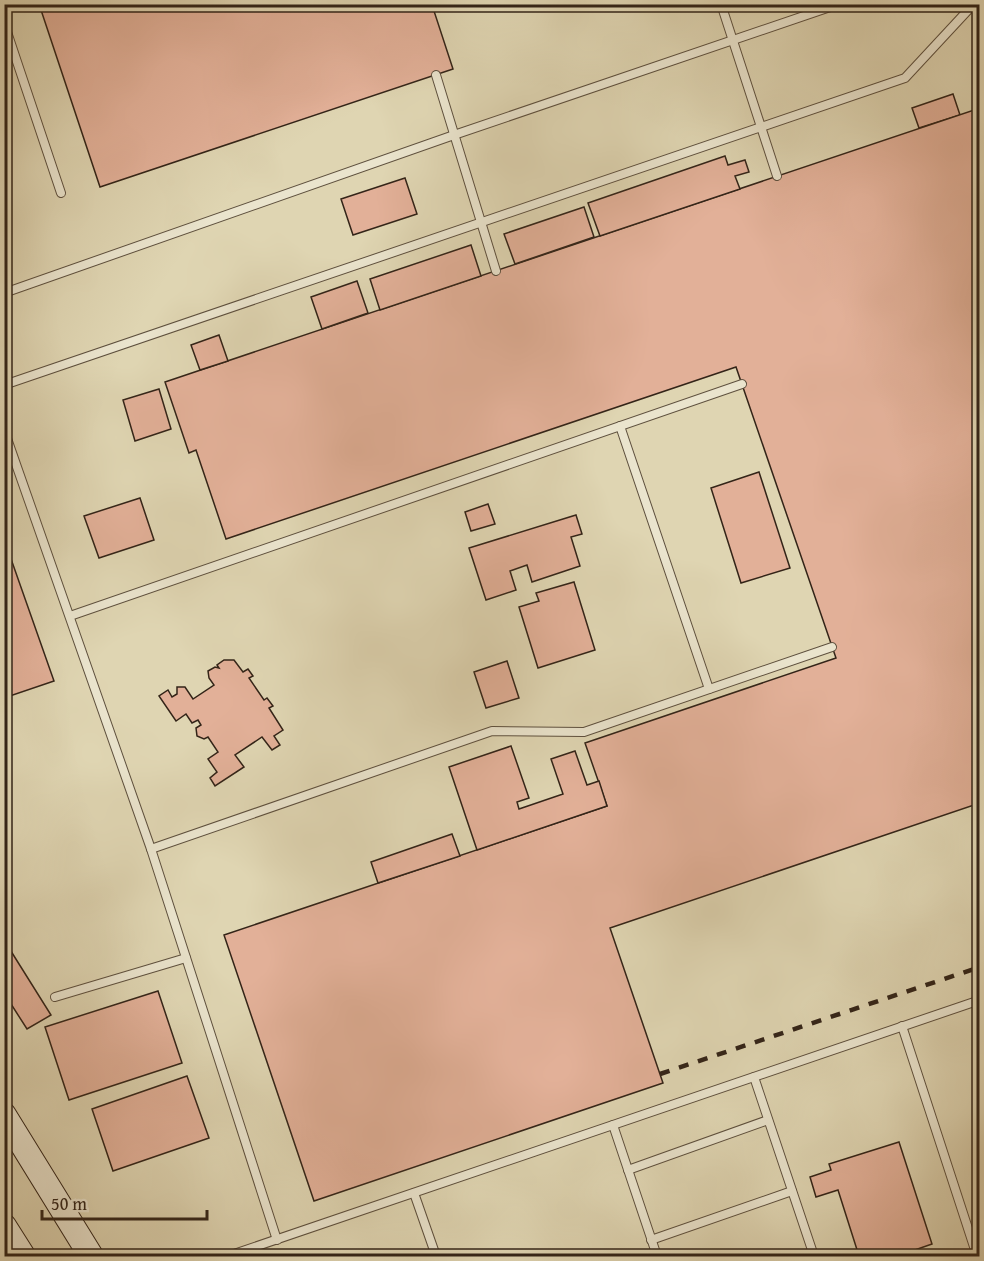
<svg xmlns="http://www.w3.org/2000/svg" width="984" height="1261" viewBox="0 0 984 1261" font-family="'Gentium Book Plus',serif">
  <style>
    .building { fill: #e2b098; stroke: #332418; stroke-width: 1.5 }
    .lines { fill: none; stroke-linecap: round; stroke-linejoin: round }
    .lane-casing { stroke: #5e503e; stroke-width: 10 }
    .secondary-casing { stroke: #332418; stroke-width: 26 }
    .lane { stroke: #eae4cd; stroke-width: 8 }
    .secondary { stroke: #eae4cd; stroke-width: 24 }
    .rail { stroke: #332418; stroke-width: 4.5; stroke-dasharray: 10 10; stroke-linecap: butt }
  </style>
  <rect width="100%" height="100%" fill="#dfd5b2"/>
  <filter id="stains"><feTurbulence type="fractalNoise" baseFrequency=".00333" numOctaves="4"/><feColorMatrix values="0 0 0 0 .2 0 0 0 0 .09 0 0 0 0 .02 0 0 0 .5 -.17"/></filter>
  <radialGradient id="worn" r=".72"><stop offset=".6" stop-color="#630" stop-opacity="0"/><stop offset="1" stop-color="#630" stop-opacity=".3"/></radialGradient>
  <g class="building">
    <polygon points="39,4 442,4 433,8 453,69 100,187"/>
    <polygon points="953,94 960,115 919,128 912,108"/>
    <polygon points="980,108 980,803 610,928 663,1083 314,1201 224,935 607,806 585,743 836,658 736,367 226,539 196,450 189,453 165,382"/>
    <polygon points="725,156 728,165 745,160 749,172 735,176 740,189 600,236 588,203"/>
    <polygon points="405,178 417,214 353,235 341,199"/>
    <polygon points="584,207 594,237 515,264 504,234"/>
    <polygon points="471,245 481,276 380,310 370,279"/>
    <polygon points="357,281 368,313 322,329 311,297"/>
    <polygon points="219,335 228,361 200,370 191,345"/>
    <polygon points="159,389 171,429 135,441 123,400"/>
    <polygon points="759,472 790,568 741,583 711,488"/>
    <polygon points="140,498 154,540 99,558 84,516"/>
    <polygon points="488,504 495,524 471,531 465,512"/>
    <polygon points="576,515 582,534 571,537 580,566 532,582 527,565 510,571 516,590 486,600 469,548"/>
    <polygon points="4,539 54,681 4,698"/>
    <polygon points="574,582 595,650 538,668 519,607 539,601 536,593"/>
    <polygon points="224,660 234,660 243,672 248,669 253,676 249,678 264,700 267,698 273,706 269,708 283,730 274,736 280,745 272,750 262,737 235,755 244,767 215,786 210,778 217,772 208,759 218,752 208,737 204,739 197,736 196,728 201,725 198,720 192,723 186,714 176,721 159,696 168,690 172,697 177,694 177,687 185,687 193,699 214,685 209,678 208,671 215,667 219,668 217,665"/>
    <polygon points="507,661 519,698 486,708 474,672"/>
    <polygon points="511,746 529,798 517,802 519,809 563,794 551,759 575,751 587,785 599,781 607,806 477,850 449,767"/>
    <polygon points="452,834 460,856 378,883 371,862"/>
    <polygon points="4,940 51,1015 27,1029 4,993"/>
    <polygon points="158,991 182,1063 69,1100 45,1027"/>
    <polygon points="187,1076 209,1138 113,1171 92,1109"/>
    <polygon points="899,1142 932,1244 909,1252 910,1256 859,1256 838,1190 816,1197 810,1177 831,1170 829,1164"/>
  </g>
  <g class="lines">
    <defs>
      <g id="lane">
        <polyline points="721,4 777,176"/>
        <polyline points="950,4 970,8"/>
        <polyline points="4,23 61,193"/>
        <polyline points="436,75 496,271"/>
        <polyline points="4,293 454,135 839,4"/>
        <polyline points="4,385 905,78 970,8 979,4"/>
        <polyline points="620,426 709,689"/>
        <polyline points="4,430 151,849 277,1240"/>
        <polyline points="70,616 742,384"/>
        <polyline points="151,849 492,731 584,732 832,647"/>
        <polyline points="55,997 186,958"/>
        <polyline points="902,1026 977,1256"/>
        <polyline points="754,1077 814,1256"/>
        <polyline points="613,1125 657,1256"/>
        <polyline points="628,1170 768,1120"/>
        <polyline points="414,1193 436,1256"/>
        <polyline points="651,1240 792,1191"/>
        <polyline points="228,1256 980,1000"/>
      </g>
      <g id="secondary">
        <polyline points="4,1115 91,1256"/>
        <polyline points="4,1226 23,1256"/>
      </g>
    </defs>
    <use href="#lane" class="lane-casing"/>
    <use href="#secondary" class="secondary-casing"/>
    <use href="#lane" class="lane"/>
    <use href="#secondary" class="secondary"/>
    <polyline class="rail" points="660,1074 980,967"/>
  </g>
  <rect width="984" height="1261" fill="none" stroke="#dfd5b2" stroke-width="24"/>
  <rect x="6" y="6" width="972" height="1249" fill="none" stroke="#332418" stroke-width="3"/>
  <rect x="12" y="12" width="960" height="1237" fill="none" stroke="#332418" stroke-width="1.5"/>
  <path d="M42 1210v9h165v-9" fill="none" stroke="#332418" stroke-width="3"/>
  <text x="51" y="1210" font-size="18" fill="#332418" stroke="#eae4cd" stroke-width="4.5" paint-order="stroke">50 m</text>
  <rect width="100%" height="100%" filter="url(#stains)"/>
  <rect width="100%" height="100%" fill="url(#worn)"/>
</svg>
